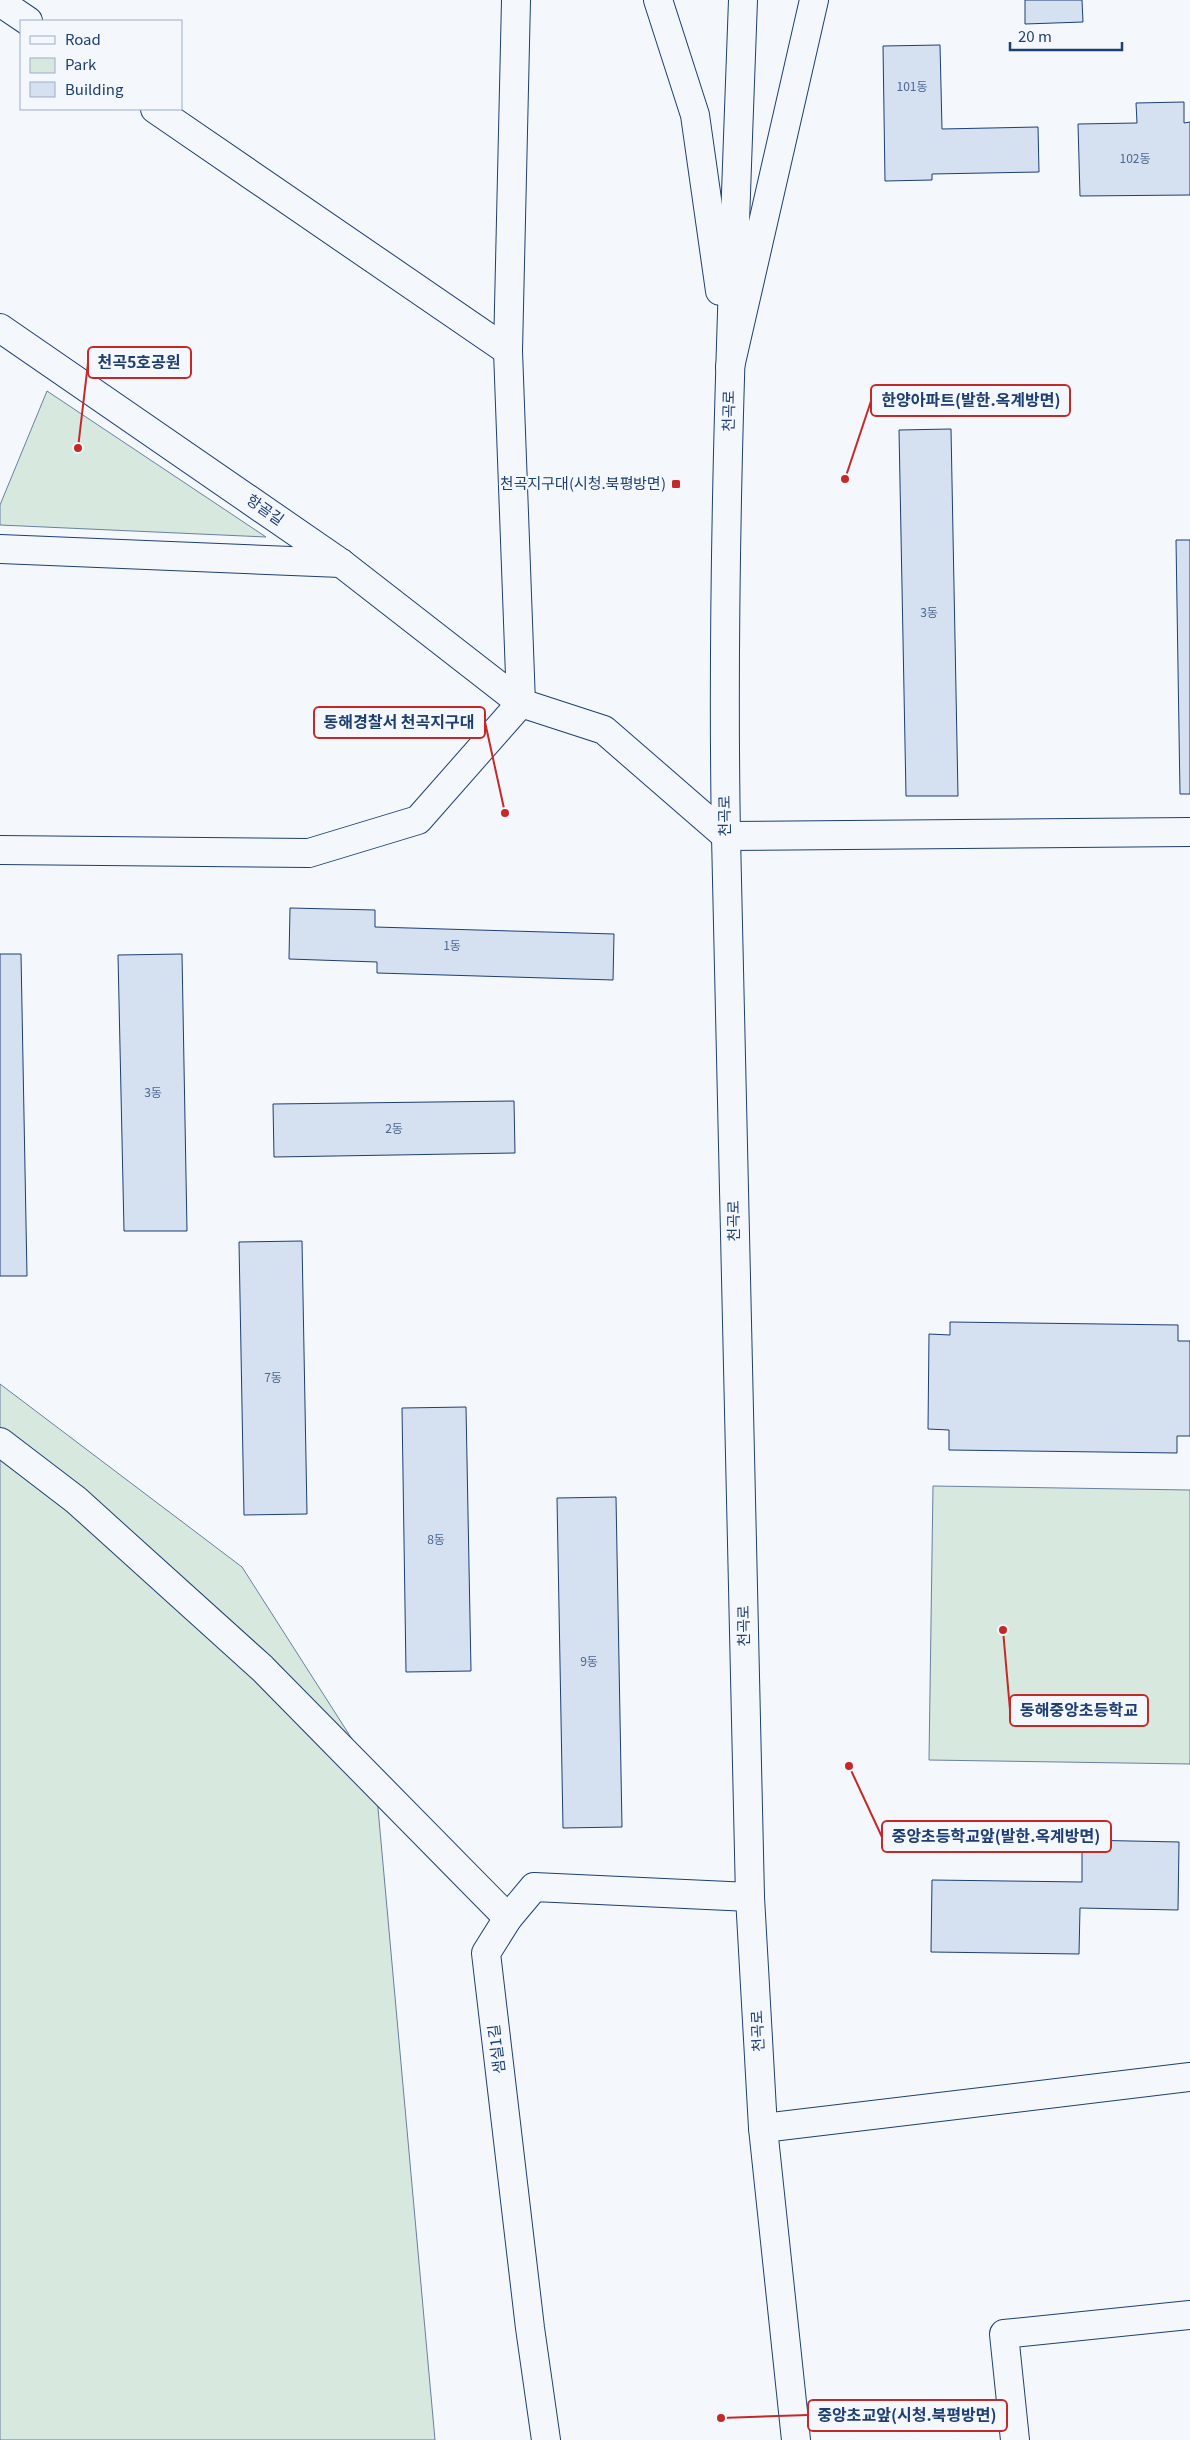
<svg xmlns="http://www.w3.org/2000/svg" width="1190" height="2440" viewBox="0 0 1190 2440" font-family="Georgia,'Noto Sans KR',serif">
  <style>
    .green { fill: #d7e8df; stroke: #687fa3 }
    .building { fill: #d5e0f0; stroke: #1d3f73 }
    .lines { fill: none; stroke-linecap: round; stroke-linejoin: round }
    .minor-casing { stroke: #1d3f73; stroke-width: 30 }
    .major-casing { stroke: #1d3f73; stroke-width: 30 }
    .minor { stroke: #f4f7fb; stroke-width: 28 }
    .major { stroke: #f4f7fb; stroke-width: 28 }
    .poi-dot { fill: #c62828; stroke: #f4f7fb; stroke-width: 2 }
    .labels { text-anchor: middle; stroke-width: 4; stroke-linejoin: round; paint-order: stroke }
    .number-label { font-size: 12px; fill: #4b6792 }
    .street-label { font-size: 15px; fill: #1d3f73; stroke: #f4f7fb }
    .poi-label { font-size: 15px; fill: #1d3f73; stroke: #f4f7fb; text-anchor: end }
    .leader { fill: none; stroke: #c62828; stroke-width: 2 }
    .callout-dot { fill: #c62828; stroke: #f4f7fb; stroke-width: 2 }
    .callout { fill: #f4f7fb; stroke: #c62828; stroke-width: 2 }
    .callout-label { font-size: 16px; text-anchor: middle; font-weight: bold; fill: #1d3f73 }
  </style>
  <rect width="100%" height="100%" fill="#f4f7fb"/>
  <g class="green">
    <polygon points="47,391 266,537 0,525 0,505"/>
    <polygon points="0,1384 242,1567 375,1775 435,2440 0,2440"/>
    <polygon points="933,1486 1190,1490 1190,1764 929,1760"/>
  </g>
  <g class="building">
    <polygon points="1025,0 1082,0 1083,22 1025,24"/>
    <polygon points="940,45 942,129 1038,127 1039,172 932,174 932,180 885,181 883,46"/>
    <polygon points="1184,102 1184,123 1190,122 1190,195 1080,196 1078,124 1137,123 1136,103"/>
    <polygon points="951,429 958,796 906,796 899,430"/>
    <polygon points="1176,540 1190,540 1190,794 1180,794"/>
    <polygon points="290,908 375,910 375,927 614,934 613,980 377,973 377,962 289,959"/>
    <polygon points="0,954 21,954 27,1276 0,1276"/>
    <polygon points="182,954 187,1231 124,1231 118,955"/>
    <polygon points="514,1101 515,1153 274,1157 273,1104"/>
    <polygon points="302,1241 307,1514 244,1515 239,1242"/>
    <polygon points="950,1322 1178,1325 1178,1341 1190,1341 1190,1436 1177,1436 1177,1453 949,1450 949,1430 928,1429 929,1334 950,1335"/>
    <polygon points="466,1407 471,1671 406,1672 402,1408"/>
    <polygon points="616,1497 622,1827 563,1828 557,1498"/>
    <polygon points="1082,1840 1179,1842 1178,1910 1080,1908 1079,1954 931,1952 932,1880 1082,1882"/>
  </g>
  <g class="lines">
    <defs>
      <g id="minor">
        <polyline points="516,0 508,351 521,703"/>
        <polyline points="658,0 695,115 720,291"/>
        <path d="M743 0C733 278 721 557 726 836L750 1897 763 2128 796 2440"/>
        <polyline points="0,2 28,21"/>
        <polyline points="155,109 508,351"/>
        <polyline points="0,328 341,563 521,703"/>
        <polyline points="0,549 341,563"/>
        <polyline points="0,850 309,853 418,820 521,703 604,730 726,836 1190,832"/>
        <polyline points="0,1442 76,1500 262,1668 508,1918"/>
        <polyline points="763,2128 1190,2077"/>
        <polyline points="546,2440 530,2328 486,1953 508,1918 534,1887 750,1897"/>
        <polyline points="1015,2440 1004,2334 1190,2315"/>
      </g>
      <polyline id="major" points="730,367 814,0"/>
    </defs>
    <use href="#minor" class="minor-casing"/>
    <use href="#major" class="major-casing"/>
    <use href="#minor" class="minor"/>
    <use href="#major" class="major"/>
  </g>
  <rect class="poi-dot" x="671" y="479" width="10" height="10" rx="2.5"/>
  <g class="labels">
    <g class="number-label">
      <text x="912" y="91">101동</text>
      <text x="1135" y="163">102동</text>
      <text x="929" y="617">3동</text>
      <text x="452" y="950">1동</text>
      <text x="153" y="1097">3동</text>
      <text x="394" y="1133">2동</text>
      <text x="273" y="1382">7동</text>
      <text x="436" y="1544">8동</text>
      <text x="589" y="1666">9동</text>
    </g>
    <g class="street-label">
      <text transform="translate(729 411) rotate(-89)" y="5">천곡로</text>
      <text transform="translate(265 510) rotate(35)" y="5">항골길</text>
      <text transform="translate(725 816) rotate(-91)" y="5">천곡로</text>
      <text transform="translate(734 1221) rotate(-91)" y="5">천곡로</text>
      <text transform="translate(744 1626) rotate(-91)" y="5">천곡로</text>
      <text transform="translate(758 2031) rotate(-93)" y="5">천곡로</text>
      <text transform="translate(497 2049) rotate(-97)" y="5">샘실1길</text>
    </g>
    <g class="poi-label">
      <text x="666" y="489">천곡지구대(시청.북평방면)</text>
    </g>
  </g>
  <path class="leader" d="M78 448L88 363M845 479L871 401M505 813L485 722M1003 1630L1010 1710M849 1766L882 1837M721 2418L808 2415"/>
  <g class="callout-dot">
    <circle cx="78" cy="448" r="5"/>
    <circle cx="845" cy="479" r="5"/>
    <circle cx="505" cy="813" r="5"/>
    <circle cx="1003" cy="1630" r="5"/>
    <circle cx="849" cy="1766" r="5"/>
    <circle cx="721" cy="2418" r="5"/>
  </g>
  <g class="callout">
    <rect x="88" y="347" width="103" height="31" rx="5"/>
    <rect x="871" y="385" width="199" height="31" rx="5"/>
    <rect x="314" y="707" width="171" height="31" rx="5"/>
    <rect x="1010" y="1695" width="138" height="31" rx="5"/>
    <rect x="882" y="1821" width="229" height="31" rx="5"/>
    <rect x="808" y="2400" width="199" height="31" rx="5"/>
  </g>
  <g class="callout-label">
    <text x="139" y="368">천곡5호공원</text>
    <text x="971" y="406">한양아파트(발한.옥계방면)</text>
    <text x="399" y="728">동해경찰서 천곡지구대</text>
    <text x="1079" y="1716">동해중앙초등학교</text>
    <text x="996" y="1842">중앙초등학교앞(발한.옥계방면)</text>
    <text x="907" y="2421">중앙초교앞(시청.북평방면)</text>
  </g>
  <rect x="20" y="20" width="162" height="90" fill="#f4f7fb" stroke="#9eadc5"/>
  <rect x="30" y="36" width="25" height="8" fill="#f4f7fb" stroke="#9eadc5"/>
  <text x="65" y="45" font-size="15" fill="#1d3f73">Road</text>
  <rect x="30" y="58" width="25" height="15" fill="#d7e8df" stroke="#9eadc5"/>
  <text x="65" y="70" font-size="15" fill="#1d3f73">Park</text>
  <rect x="30" y="82" width="25" height="15" fill="#d5e0f0" stroke="#9eadc5"/>
  <text x="65" y="95" font-size="15" fill="#1d3f73">Building</text>
  <path d="M1010 42v8h112v-8" fill="none" stroke="#1d3f73" stroke-width="2.5"/>
  <text x="1018" y="42" font-size="15" fill="#1d3f73" stroke="#f4f7fb" stroke-width="4" paint-order="stroke">20 m</text>
</svg>
